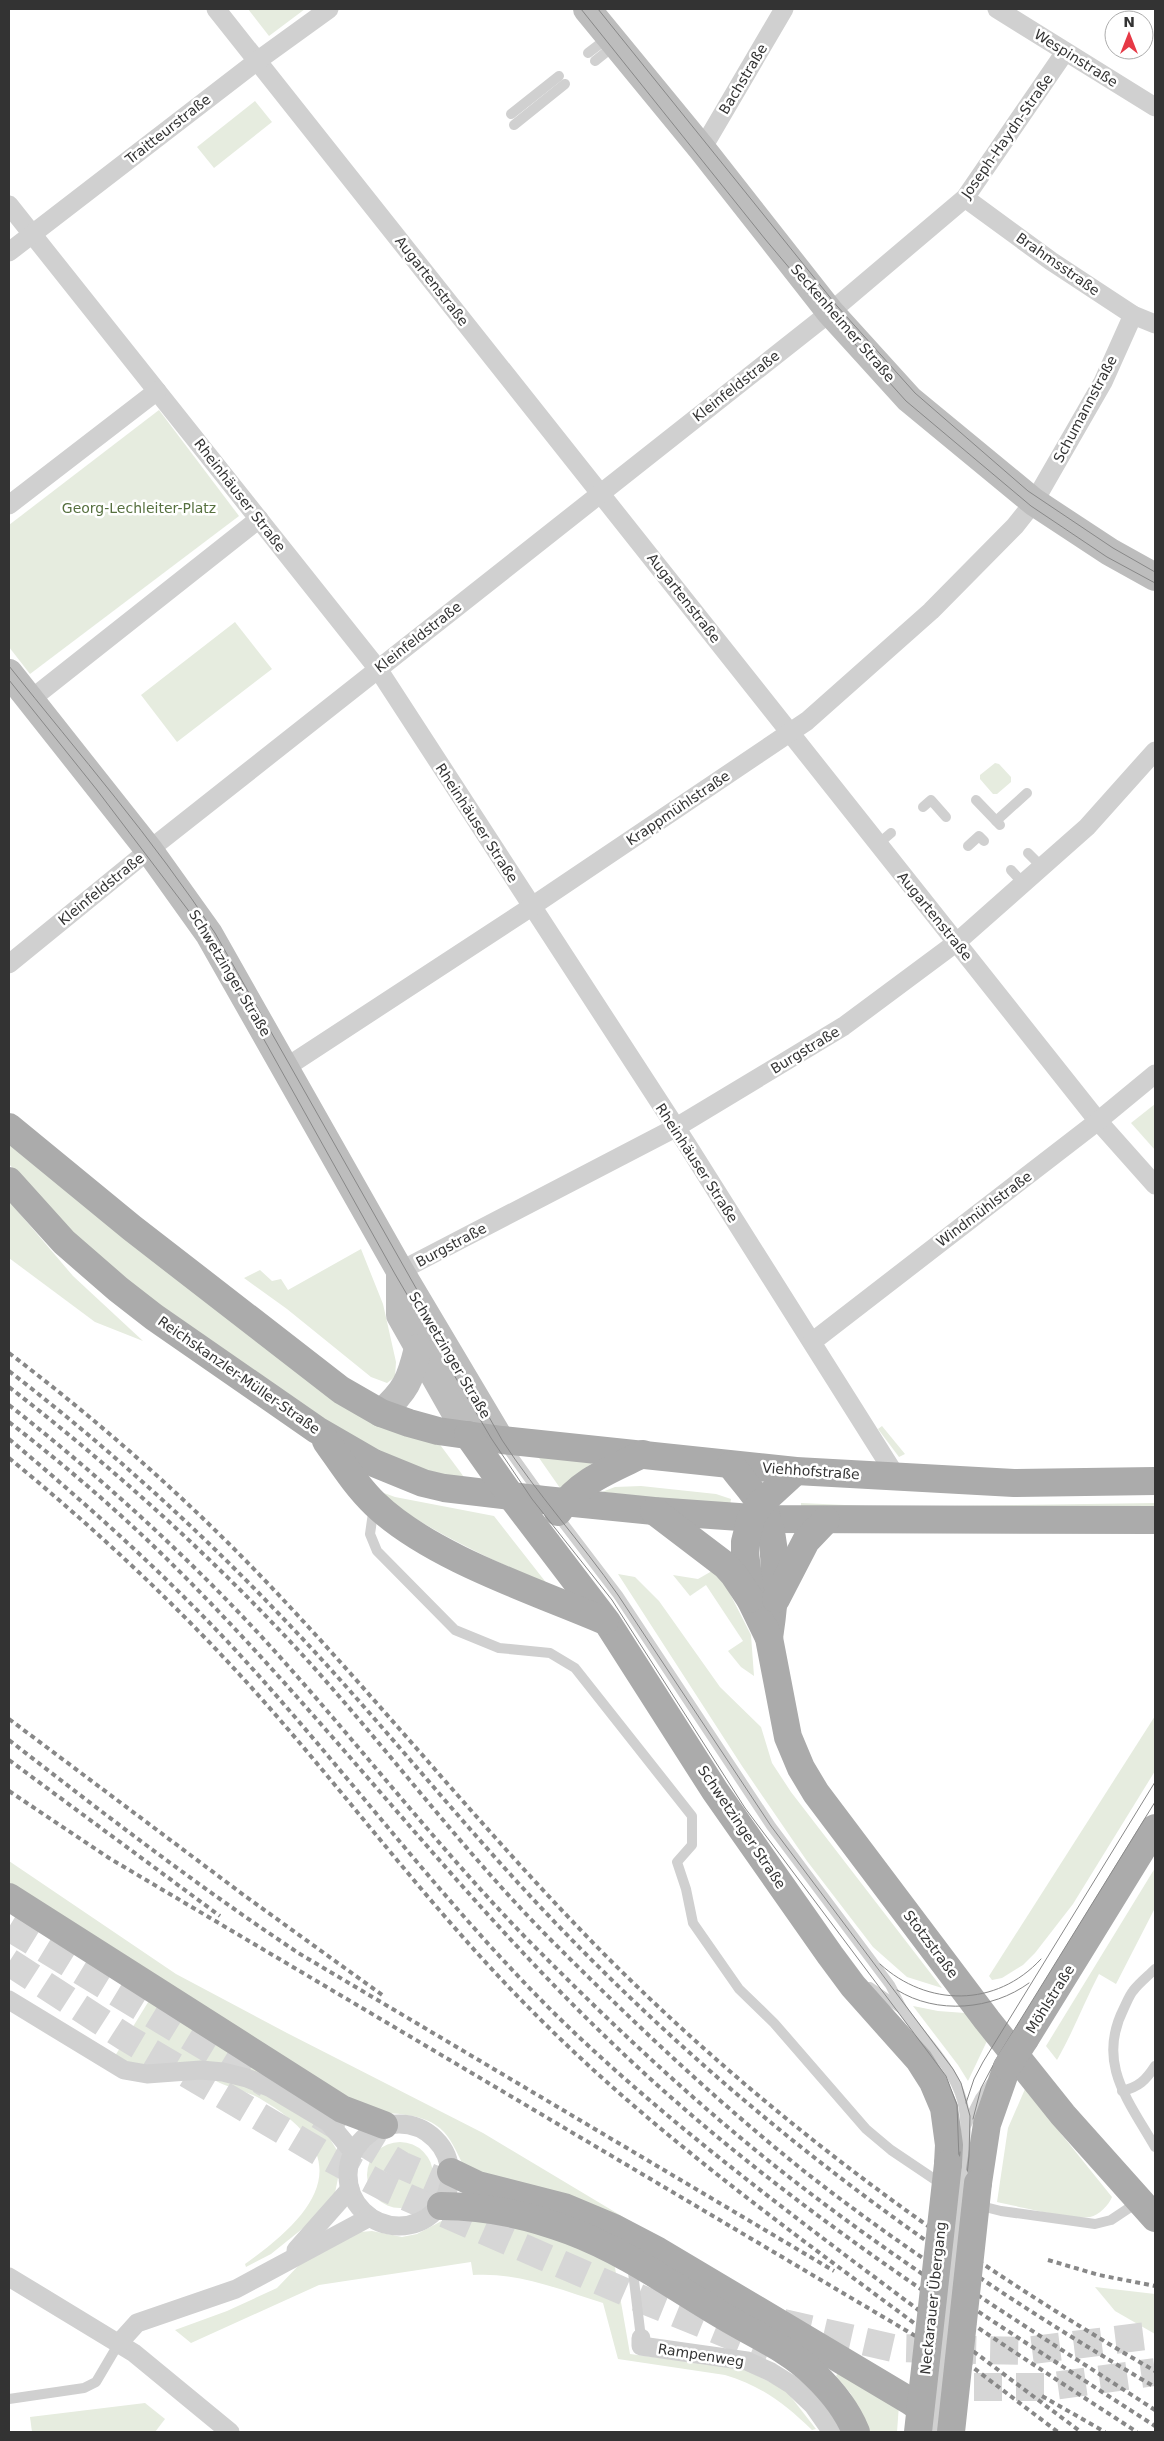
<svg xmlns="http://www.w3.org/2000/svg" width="1164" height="2441" viewBox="0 0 1164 2441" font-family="'DejaVu Sans',sans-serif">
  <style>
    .green { fill: #e6ecdf }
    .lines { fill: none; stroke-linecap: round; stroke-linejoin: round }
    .primary-tunnel { stroke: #d6d6d6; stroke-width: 28; stroke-dasharray: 28 14; stroke-linecap: butt }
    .lane { stroke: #d0d0d0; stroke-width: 10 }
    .street { stroke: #d0d0d0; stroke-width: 19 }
    .secondary { stroke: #bdbdbd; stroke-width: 28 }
    .primary { stroke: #ababab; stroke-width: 28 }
    .tram { stroke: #888; stroke-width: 1 }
    .rail { stroke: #888; stroke-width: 4; stroke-dasharray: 5 4; stroke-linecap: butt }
    .lane-bridge { stroke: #d0d0d0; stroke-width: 10 }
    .primary-bridge { stroke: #ababab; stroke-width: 28 }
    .labels { text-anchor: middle; stroke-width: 5; stroke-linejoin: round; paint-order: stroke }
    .street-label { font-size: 14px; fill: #333; stroke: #fff }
    .park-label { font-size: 14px; fill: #56703f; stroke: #fff }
  </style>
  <rect width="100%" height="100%" fill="#fff"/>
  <g class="green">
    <polygon points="248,9 305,9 269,36"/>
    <polygon points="255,101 272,122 214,168 197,147"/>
    <polygon points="159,410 239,516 30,674 9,647 9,525"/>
    <polygon points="235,622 272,669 177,742 141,695"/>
    <polygon points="995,763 999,764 1011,777 1011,782 997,794 993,794 980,779 980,775"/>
    <polygon points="1155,1104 1155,1150 1131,1123"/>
    <polygon points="9,1142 438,1442 464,1477 439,1474 393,1460 311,1411 146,1296 97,1255 41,1201 9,1164"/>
    <polygon points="9,1201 73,1276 143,1341 95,1322 9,1258"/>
    <polygon points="361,1249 383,1304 396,1362 395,1377 387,1383 371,1377 287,1309 244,1278 260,1270 272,1281 281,1279 288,1290"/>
    <polygon points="882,1426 905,1454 899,1457 878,1429"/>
    <path d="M537 1455 595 1460C594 1463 566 1482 560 1488Z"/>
    <polygon points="641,1486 716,1494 731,1499 730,1506 602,1492 615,1487"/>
    <path d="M373 1489 395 1497 494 1516 548 1585C487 1557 426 1531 373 1489Z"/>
    <polygon points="801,1503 889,1507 1155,1503 1155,1510 801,1509"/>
    <polygon points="712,1571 724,1582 751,1635 754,1676 741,1667 728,1651 743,1641 706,1585 690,1596 673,1575 698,1579"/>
    <polygon points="618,1574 635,1577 659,1601 720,1687 761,1727 772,1763 791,1792 942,1988 907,1977 873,1947 807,1861 742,1766"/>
    <polygon points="1155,1716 1155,1771 1073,1904 1035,1953 1023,1965 1002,1978 992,1980 989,1976"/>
    <path d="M9 1861 176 1974 287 2033 483 2133 660 2239 465 2169C459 2157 453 2142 444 2132 424 2111 394 2115 368 2111L9 1884Z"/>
    <path d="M1155 1868V1908L1116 1984 1099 1974C1084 2003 1073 2032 1057 2060L1046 2046Z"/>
    <polygon points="150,1999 262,2070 259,2074 134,2065 115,2056"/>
    <polygon points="913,2006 938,2011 965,2013 987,2041 968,2081 958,2065"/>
    <path d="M215 2080 234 2082 265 2093 324 2129 338 2152 339 2173 335 2193 312 2221 271 2254 246 2267 245 2264C320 2211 360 2156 259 2098 249 2092 220 2085 215 2080Z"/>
    <path d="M1025 2089 1112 2197C1109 2205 1099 2215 1090 2217 1072 2220 1017 2206 997 2202L1008 2128Z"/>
    <circle cx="400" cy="2175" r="33"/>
    <path d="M453 2215 532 2228 614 2262 630 2354 744 2369 794 2394 791 2397 816 2429 812 2430C785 2404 762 2386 725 2375L618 2359 603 2303C561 2290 518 2272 473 2275L471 2262 319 2285 191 2343 175 2330 227 2311 277 2288 301 2263 360 2232 372 2231 402 2237 417 2234Z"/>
    <polygon points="1095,2287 1155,2294 1155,2334 1115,2311"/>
    <polygon points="840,2370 899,2405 897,2432 869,2432 851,2394 836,2376"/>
    <polygon points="145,2403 165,2419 155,2432 32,2432 30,2417"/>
  </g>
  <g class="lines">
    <g class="primary-tunnel">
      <polyline points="9,1927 267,2084"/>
      <polyline points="9,1962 125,2037 326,2156 388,2189 646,2301 769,2351"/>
      <polyline points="319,2115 401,2165 478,2198"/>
      <polyline points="783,2323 893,2348 1025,2351 1155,2335"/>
      <polyline points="932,2387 1046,2387 1155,2372"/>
    </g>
    <g class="lane">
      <polyline points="588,53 609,37"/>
      <polyline points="595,61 615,45"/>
      <polyline points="511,114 559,76"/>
      <polyline points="514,125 565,84"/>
      <polyline points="976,800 1000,825"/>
      <polyline points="923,807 931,800 946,817"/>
      <polyline points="996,821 1027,793"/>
      <polyline points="878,844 891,833"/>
      <polyline points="968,846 979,836 984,841"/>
      <polyline points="1028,853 1042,867"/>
      <polyline points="1011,870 1023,883"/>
      <polyline points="505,1445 540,1494"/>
      <polyline points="374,1506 370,1534 377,1551 455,1630 499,1648 550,1653 575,1668 692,1816 692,1845 677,1862 686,1889 693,1923 739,1989 774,2023 866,2129 891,2150 943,2185"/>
      <path d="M557 1515 618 1595 771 1826 890 1985C895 1994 899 2004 905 2013 924 2040 953 2067 962 2100 968 2124 965 2149 963 2174"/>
      <path d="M1155 1969C1148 1976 1139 1983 1133 1991 1129 1996 1127 2002 1124 2008 1096 2063 1128 2100 1155 2147"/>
      <polyline points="870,1987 903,2010"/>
      <path d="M1122 2091C1139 2087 1146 2080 1155 2066"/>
      <polyline points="966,2126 980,2098 991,2083"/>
      <polyline points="977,2205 1001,2211 1095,2224 1111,2220 1138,2202"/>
      <polyline points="632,2264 641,2338"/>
      <polyline points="9,2399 84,2388 96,2382 119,2343"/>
    </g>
    <g class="street">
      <polyline points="216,9 1098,1121 1155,1185"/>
      <polyline points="997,9 1155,107"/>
      <polyline points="702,149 784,9"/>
      <polyline points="965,198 1051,261 1133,315 1155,324"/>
      <polyline points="9,205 378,669 686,1143 896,1476"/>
      <polyline points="9,252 257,61 329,9"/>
      <polyline points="9,505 157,391"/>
      <polyline points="30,700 259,519"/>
      <polyline points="9,964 149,850 828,314 965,198 1065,52"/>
      <polyline points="285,1068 522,913 807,721 931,611 1015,526 1034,502 1103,382 1133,315"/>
      <polyline points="400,1271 675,1128 844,1026 957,942 1087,827 1155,751"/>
      <polyline points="812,1342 1098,1121 1155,1074"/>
      <polyline points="9,2000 124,2070 147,2074 201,2070 223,2072 247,2078 271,2088 328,2122 353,2152"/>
      <circle cx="399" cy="2175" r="51"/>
      <polyline points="296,2250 350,2189"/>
      <polyline points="9,2277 134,2353 230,2432"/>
      <polyline points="641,2338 641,2346 747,2361 771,2372 792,2385 813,2405 832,2432"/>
      <polyline points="119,2343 137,2323 236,2289 370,2217"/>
    </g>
    <g class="secondary">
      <polyline points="587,9 702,149 830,312 909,399 1034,502 1110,552 1155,577"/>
      <polyline points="9,673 149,850 209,934 400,1271 500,1439"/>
      <polyline points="400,1273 400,1315 468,1435"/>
      <path d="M381 1413C406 1390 410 1381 418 1348"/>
    </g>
    <g class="primary">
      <polyline points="9,1127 132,1228 341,1390 381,1413 409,1423 438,1431 502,1440 796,1471 1014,1483 1155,1481"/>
      <polyline points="9,1181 64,1242 118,1289 154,1317 317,1430 374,1463 423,1483 444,1488 544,1500 654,1511 767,1519 1155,1520"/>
      <polyline points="468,1435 511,1496 607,1622 715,1791 830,1955 853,1986 919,2060 933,2082 944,2108 949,2145 948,2164"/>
      <path d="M326 1441C341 1462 356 1486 375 1504 430 1557 535 1591 605 1621"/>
      <path d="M731 1465C740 1478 753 1491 761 1505 781 1541 775 1599 769 1638"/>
      <polyline points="796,1471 760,1504 751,1518 745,1542 745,1553 751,1601 769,1638 788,1737 801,1768 816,1793 987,2020 1063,2115 1155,2218"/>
      <polyline points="654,1511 725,1565 734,1575 750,1599"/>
      <path d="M558 1512C579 1481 610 1470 643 1454"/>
      <polyline points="776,1599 806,1541 826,1520"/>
      <polyline points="9,1897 342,2109 384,2125"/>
      <polyline points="1025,2039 1155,1828"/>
      <polyline points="451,2172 478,2185 564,2207 614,2228 658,2251 910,2401 939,2421"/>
      <polyline points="978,2183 987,2124 1007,2067"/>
      <path d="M441 2206C485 2206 528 2215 570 2231 626 2252 674 2287 725 2317 755 2335 790 2350 814 2374 832 2391 847 2410 856 2432"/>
    </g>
    <g class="tram">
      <polyline points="581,9 765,239 828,314 906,401 1031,506 1107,557 1155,583"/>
      <polyline points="598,9 837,306 915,393 1028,491 1113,548 1155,572"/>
      <path d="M9 666C79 754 153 839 215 933L502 1440C537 1494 581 1542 618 1595L771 1826 953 2069 961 2083 970 2116 969 2156 940 2432"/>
      <polyline points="9,680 97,790 188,910 205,934 395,1274 491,1438 532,1499 612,1600 745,1808 946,2076 957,2105 959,2159"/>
      <path d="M880 1964C927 2007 996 2008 1041 1959"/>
      <path d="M897 1990C937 2015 992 2010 1029 1983"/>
      <polyline points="966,2103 974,2079 983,2062 1155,1782"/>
      <polyline points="973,2119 981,2088 998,2056 1155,1802"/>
      <polyline points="930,2432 960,2152"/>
    </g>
    <g class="rail">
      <path d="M9 1353C109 1429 204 1514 290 1607 397 1722 496 1845 607 1957 770 2120 956 2256 1155 2371"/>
      <path d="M9 1371C105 1445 195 1526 279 1614 372 1710 455 1817 547 1914 728 2105 928 2255 1155 2387"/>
      <path d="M9 1387C107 1463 200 1546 285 1636 377 1734 456 1844 551 1940 633 2022 717 2102 809 2175 919 2261 1038 2334 1155 2410"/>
      <path d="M9 1405C98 1475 183 1552 260 1635 351 1734 433 1842 526 1938 613 2026 704 2112 802 2187 915 2274 1036 2349 1155 2426"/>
      <path d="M9 1422C67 1467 124 1516 176 1568 328 1719 455 1893 610 2041 768 2194 954 2313 1137 2432"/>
      <path d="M9 1439C90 1507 168 1577 240 1655 348 1773 443 1903 556 2015 646 2103 745 2179 845 2255 924 2314 1002 2373 1081 2432"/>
      <path d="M9 1458C104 1536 193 1620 274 1713 361 1813 440 1919 534 2013 643 2123 767 2214 891 2306 947 2347 1002 2390 1058 2432"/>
      <polyline points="9,1719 245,1896 385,1997"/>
      <path d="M9 1740C104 1814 199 1887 300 1954L834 2271"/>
      <polyline points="9,1760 220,1916"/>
      <polyline points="9,1791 109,1858 939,2350"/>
      <polyline points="1048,2260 1099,2275 1155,2286"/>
      <polyline points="1042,2396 1105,2432"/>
    </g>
    <polyline class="lane-bridge" points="935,2432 963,2174"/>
    <g class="primary-bridge">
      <polyline points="1007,2067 1025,2039"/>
      <polyline points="918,2432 948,2164"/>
      <polyline points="951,2432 978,2183"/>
    </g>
  </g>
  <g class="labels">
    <g class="street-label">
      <text transform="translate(1076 58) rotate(32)" y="5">Wespinstraße</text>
      <text transform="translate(743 79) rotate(-59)" y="5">Bachstraße</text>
      <text transform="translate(168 129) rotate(-38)" y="5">Traitteurstraße</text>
      <text transform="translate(1007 136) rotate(-55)" y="5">Joseph-Haydn-Straße</text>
      <text transform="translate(1058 264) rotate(35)" y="5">Brahmsstraße</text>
      <text transform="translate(432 281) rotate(52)" y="5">Augartenstraße</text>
      <text transform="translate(843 323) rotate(49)" y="5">Seckenheimer Straße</text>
      <text transform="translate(736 386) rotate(-38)" y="5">Kleinfeldstraße</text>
      <text transform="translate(1085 409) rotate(-62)" y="5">Schumannstraße</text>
      <text transform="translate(240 495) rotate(52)" y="5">Rheinhäuser Straße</text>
      <text transform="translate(684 598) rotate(52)" y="5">Augartenstraße</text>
      <text transform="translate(418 637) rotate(-38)" y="5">Kleinfeldstraße</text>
      <text transform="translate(678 808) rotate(-34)" y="5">Krappmühlstraße</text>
      <text transform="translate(477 823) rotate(57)" y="5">Rheinhäuser Straße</text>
      <text transform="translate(101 889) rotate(-39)" y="5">Kleinfeldstraße</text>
      <text transform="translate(935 916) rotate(51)" y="5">Augartenstraße</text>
      <text transform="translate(230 973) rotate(59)" y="5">Schwetzinger Straße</text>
      <text transform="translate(805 1050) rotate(-31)" y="5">Burgstraße</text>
      <text transform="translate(697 1163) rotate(57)" y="5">Rheinhäuser Straße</text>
      <text transform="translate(984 1209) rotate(-37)" y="5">Windmühlstraße</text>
      <text transform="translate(451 1245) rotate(-28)" y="5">Burgstraße</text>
      <text transform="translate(450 1355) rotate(59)" y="5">Schwetzinger Straße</text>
      <text transform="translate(239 1375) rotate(35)" y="5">Reichskanzler-Müller-Straße</text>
      <text transform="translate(811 1471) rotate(4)" y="5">Viehhofstraße</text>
      <text transform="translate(742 1827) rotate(56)" y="5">Schwetzinger Straße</text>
      <text transform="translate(931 1944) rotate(53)" y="5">Stotzstraße</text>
      <text transform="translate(1050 1999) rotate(-58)" y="5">Möhlstraße</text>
      <text transform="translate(933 2298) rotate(-84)" y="5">Neckarauer Übergang</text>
      <text transform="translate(701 2355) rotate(9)" y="5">Rampenweg</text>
    </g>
    <g class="park-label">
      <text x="139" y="513">Georg-Lechleiter-Platz</text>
    </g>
  </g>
  <rect width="1164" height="2441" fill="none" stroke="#333333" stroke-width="20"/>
  <g transform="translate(1129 35)"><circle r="24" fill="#ffffff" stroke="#adadad"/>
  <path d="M0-4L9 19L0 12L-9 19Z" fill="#e63946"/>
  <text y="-8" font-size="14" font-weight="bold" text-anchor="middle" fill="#333333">N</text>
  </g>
</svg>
